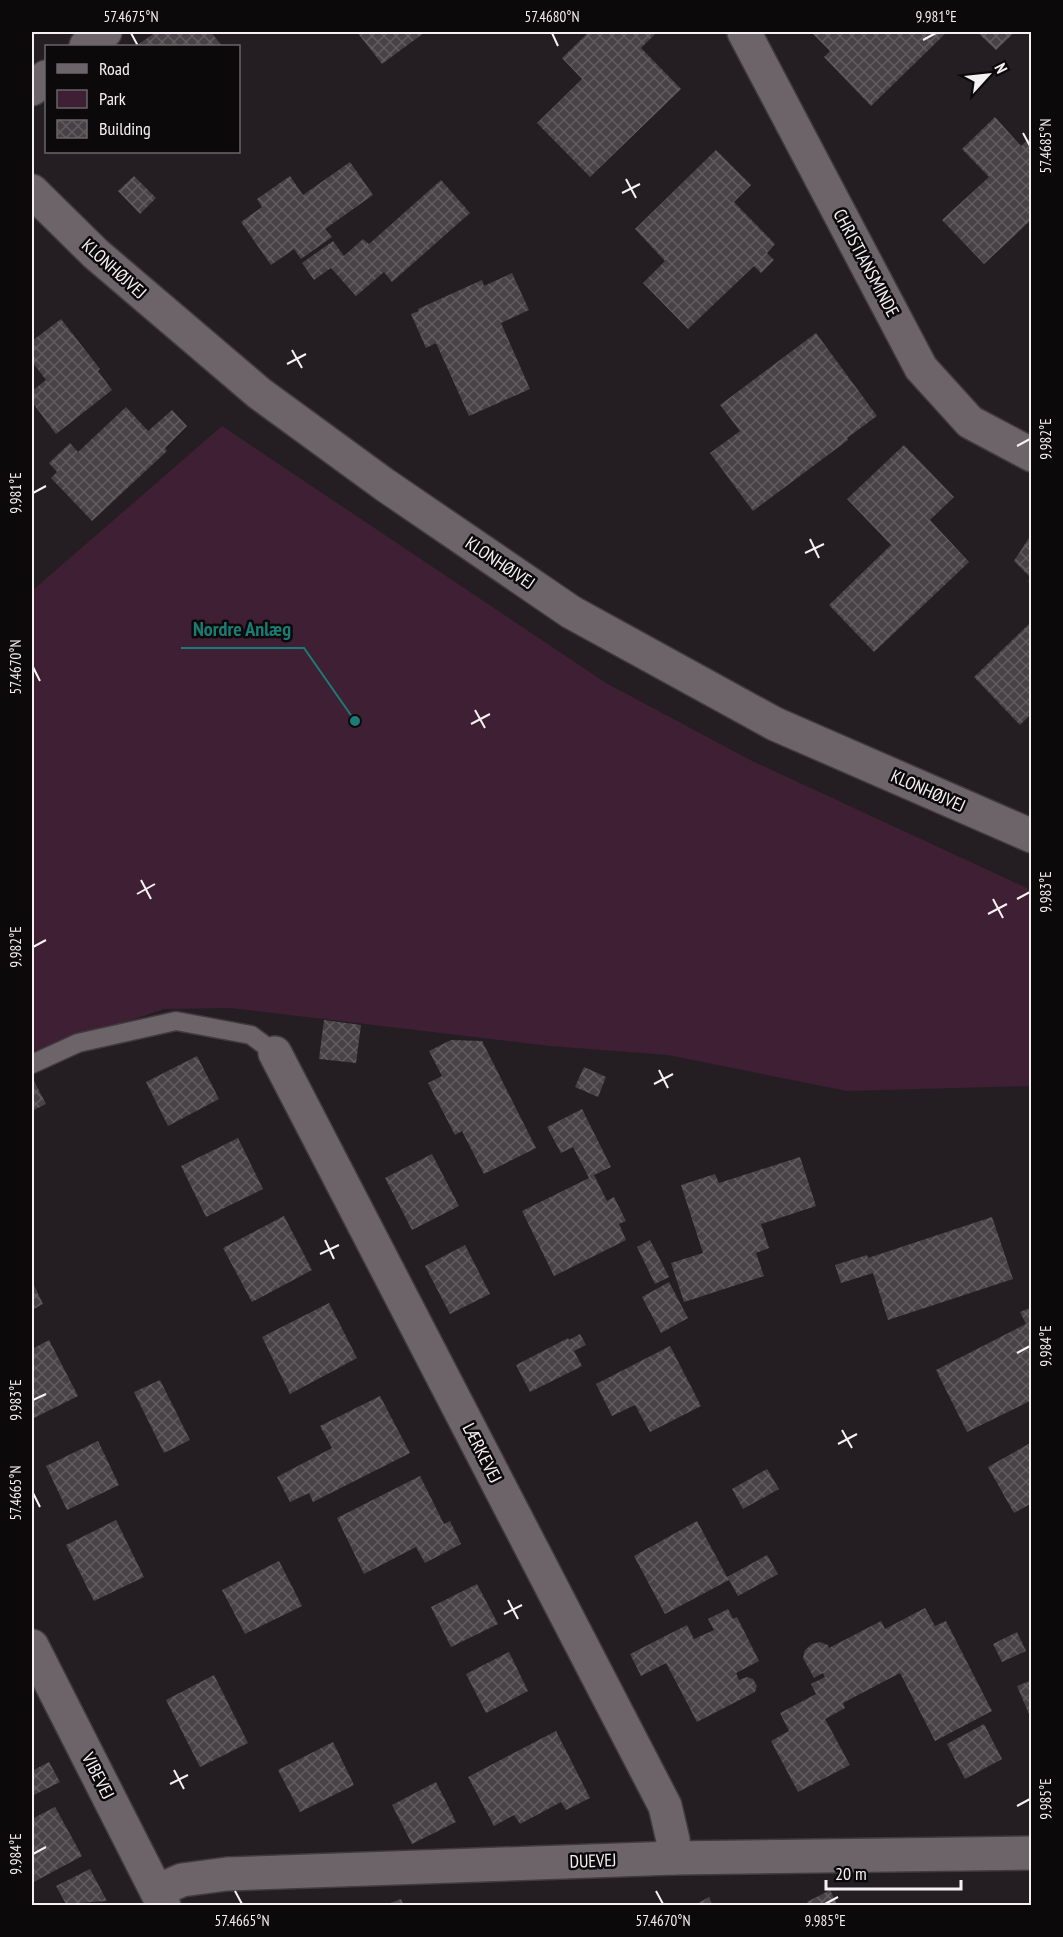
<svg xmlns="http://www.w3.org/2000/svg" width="1063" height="1937" viewBox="0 0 1063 1937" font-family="'PT Sans Narrow',sans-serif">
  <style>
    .green { fill: #3f1f34 }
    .building { fill: url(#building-cross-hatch) }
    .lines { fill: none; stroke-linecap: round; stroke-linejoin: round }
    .service-casing { stroke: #403b3e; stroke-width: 21 }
    .minor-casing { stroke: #403b3e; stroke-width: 36 }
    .service { stroke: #6c6468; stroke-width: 18 }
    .minor { stroke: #6c6468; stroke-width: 33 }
    .ticks { fill: none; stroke: #f5f1f3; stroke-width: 2 }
    .labels { text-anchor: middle; stroke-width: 5; stroke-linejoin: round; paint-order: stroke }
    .street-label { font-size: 18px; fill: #f5f1f3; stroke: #0c090b }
    .leader { fill: none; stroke: #1a7c75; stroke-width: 2 }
    .callout-dot { fill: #1a7c75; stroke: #0c090b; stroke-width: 2 }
    .callout-label { font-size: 20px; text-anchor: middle; font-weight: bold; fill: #1a7c75; stroke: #0c090b; stroke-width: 5; stroke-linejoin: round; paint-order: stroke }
    .neatline { fill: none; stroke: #f5f1f3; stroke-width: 2 }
    .ticks-label { font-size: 15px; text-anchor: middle; fill: #f5f1f3 }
  </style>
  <defs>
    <pattern id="building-cross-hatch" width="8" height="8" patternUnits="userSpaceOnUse" patternTransform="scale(1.5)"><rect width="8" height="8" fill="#484145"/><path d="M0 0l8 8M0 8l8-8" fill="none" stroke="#635d60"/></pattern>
  </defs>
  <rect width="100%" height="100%" fill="#241e22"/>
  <polygon class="green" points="222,426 606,683 750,760 1031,890 1031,1086 847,1091 668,1055 550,1046 231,1008 164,1009 32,1054 32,591"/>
  <g class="building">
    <polygon points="156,32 211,32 222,46 136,46"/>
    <polygon points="357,32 425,32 382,64"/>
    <polygon points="589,32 657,32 641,48 681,89 590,177 537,123 582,79 562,58"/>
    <polygon points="811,32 947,32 871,106 824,57 830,51"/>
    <polygon points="977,32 1015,32 996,50"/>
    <polygon points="995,117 1021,146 1032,136 1032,219 984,264 942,220 989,177 962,149"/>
    <polygon points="716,150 751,185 734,202 775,244 767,253 774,260 761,273 754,266 688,329 643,283 665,261 635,229"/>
    <polygon points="350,162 373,195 325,229 332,237 301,259 294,249 271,265 241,222 262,207 257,199 290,176 303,195"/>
    <polygon points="134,176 156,198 140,214 118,191"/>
    <polygon points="441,180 470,213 392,282 384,272 356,296 331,268 314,280 302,263 333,241 344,256 363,239 369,244"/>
    <polygon points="512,273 529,310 501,323 530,389 469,416 436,343 426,348 411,314 419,311 418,309 482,280 484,286"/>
    <polygon points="61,319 100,369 98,371 112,390 56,434 32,402 32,391 46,380 32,362 32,341"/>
    <polygon points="816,333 877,416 847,438 848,440 753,511 710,453 740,431 720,405"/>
    <polygon points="126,407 148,431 172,410 187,426 165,448 167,451 92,521 51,478 57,472 49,463 70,443 78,452"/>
    <polygon points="904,445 954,497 930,520 969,562 874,652 829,605 891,545 847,499"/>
    <polygon points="1032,533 1032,585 1028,581 1031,578 1014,561"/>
    <polygon points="1032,621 1032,713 1020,725 974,677"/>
    <polygon points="324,1020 361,1025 356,1063 319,1059"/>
    <polygon points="451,1040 482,1041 536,1148 484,1174 462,1131 455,1135 428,1083 442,1076 429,1051"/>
    <polygon points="197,1056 219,1099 168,1126 146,1082"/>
    <polygon points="584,1067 606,1077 598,1097 575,1087"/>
    <polygon points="34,1081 46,1104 32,1111 32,1082"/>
    <polygon points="582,1109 611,1167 594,1175 607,1201 614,1197 626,1221 619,1224 626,1240 554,1276 522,1211 589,1178 573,1147 561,1153 547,1127"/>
    <polygon points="238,1138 263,1189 206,1217 181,1166"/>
    <polygon points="432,1154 459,1206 412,1230 385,1178"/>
    <polygon points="800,1157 816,1206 761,1224 769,1248 756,1253 764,1276 684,1302 671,1263 703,1253 681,1185 715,1174 719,1183"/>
    <polygon points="284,1216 312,1270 252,1302 223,1248"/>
    <polygon points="992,1217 1013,1279 888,1320 873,1273 841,1283 835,1265 867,1255 868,1258"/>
    <polygon points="650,1240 669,1277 655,1284 637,1247"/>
    <polygon points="465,1245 490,1294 450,1314 425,1266"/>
    <polygon points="32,1281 43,1304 32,1310"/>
    <polygon points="669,1282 688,1318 661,1333 642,1297"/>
    <polygon points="329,1303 357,1358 290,1394 262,1337"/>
    <polygon points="1032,1307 1032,1400 967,1432 936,1370 1026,1324 1020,1312"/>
    <polygon points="580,1334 586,1345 574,1351 582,1366 530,1392 516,1365 568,1338 569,1340"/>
    <polygon points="49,1340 78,1396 32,1419 32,1349"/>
    <polygon points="670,1346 701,1406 650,1432 635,1405 612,1416 596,1384"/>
    <polygon points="160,1380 190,1440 164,1453 134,1392"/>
    <polygon points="380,1396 410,1453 313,1502 309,1493 290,1502 277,1477 332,1448 320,1426"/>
    <polygon points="98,1441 119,1485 67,1510 46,1466"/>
    <polygon points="1032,1442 1032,1503 1014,1513 988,1467"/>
    <polygon points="767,1469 779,1489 743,1509 732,1489"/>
    <polygon points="420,1476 444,1524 450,1521 461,1544 425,1563 416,1547 364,1574 337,1518"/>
    <polygon points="116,1520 144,1577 94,1601 66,1545"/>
    <polygon points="697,1521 727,1577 767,1555 778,1574 738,1596 729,1580 665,1614 634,1556"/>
    <polygon points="279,1561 302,1606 245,1634 222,1590"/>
    <polygon points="477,1584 498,1624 451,1647 431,1607"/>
    <polygon points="925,1608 935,1626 946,1621 992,1711 935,1741 900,1673 843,1703 845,1708 825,1719 850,1765 798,1792 771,1741 789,1731 780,1713 816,1694 811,1684 825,1677 823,1673 814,1678 803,1658 805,1650 812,1644 820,1642 828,1645 829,1648 881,1621 885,1629"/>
    <polygon points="728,1609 733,1619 737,1617 759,1661 736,1673 739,1680 747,1677 753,1679 757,1686 755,1692 697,1722 666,1663 641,1676 630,1654 687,1625 694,1639 714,1630 708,1619"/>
    <polygon points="1017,1632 1026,1651 1002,1662 993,1644"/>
    <polygon points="509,1652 528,1691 486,1713 466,1674"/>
    <polygon points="214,1675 248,1743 200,1767 166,1700"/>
    <polygon points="1032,1680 1032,1713 1029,1714 1017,1686"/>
    <polygon points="984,1724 1002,1759 965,1779 947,1744"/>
    <polygon points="556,1731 590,1798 566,1810 561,1802 520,1824 514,1815 494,1826 468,1777"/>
    <polygon points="333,1742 354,1785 300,1812 278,1770"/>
    <polygon points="49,1762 60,1782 32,1796 32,1771"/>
    <polygon points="436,1782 456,1822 412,1844 392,1805"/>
    <polygon points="55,1807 82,1856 32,1883 32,1819"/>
    <polygon points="90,1869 107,1901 66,1904 56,1886"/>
    <polygon points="830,1890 838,1906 809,1906 807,1902"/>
    <polygon points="709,1897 713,1906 693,1906"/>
    <polygon points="401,1899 404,1906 385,1906 385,1905"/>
  </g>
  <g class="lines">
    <defs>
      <polyline id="service" points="32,1064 78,1043 176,1021 251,1035 275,1053"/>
      <g id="minor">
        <polyline points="744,32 921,368 970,422 1032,455"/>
        <polyline points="86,46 105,32"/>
        <polyline points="32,89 46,77"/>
        <polyline points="32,191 96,254 259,393 385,485 571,612 775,724 1032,836"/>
        <polyline points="275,1053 665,1806 673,1840 674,1858"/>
        <polyline points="32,1646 164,1906"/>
        <polyline points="157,1891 182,1880 227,1874 674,1858 1032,1853"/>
      </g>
    </defs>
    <use href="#service" class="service-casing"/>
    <use href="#minor" class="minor-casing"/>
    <use href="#service" class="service"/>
    <use href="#minor" class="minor"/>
  </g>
  <path class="ticks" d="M131 33 138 46M552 33 558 46M923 40 936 33M1023 133 1030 146M626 179 636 198M622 193 640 184M292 350 302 368M287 364 306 354M1017 446 1030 439M33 493 46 486M810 539 819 558M805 553 824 544M33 667 40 681M475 710 485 728M471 724 490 714M141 880 151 899M137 894 155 884M993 899 1003 918M1017 899 1030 892M988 914 1007 904M33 947 46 940M659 1070 668 1088M654 1084 673 1074M325 1240 334 1259M320 1254 339 1245M1017 1353 1030 1346M33 1400 46 1394M842 1430 852 1448M838 1444 857 1434M33 1493 40 1507M508 1600 518 1619M504 1614 522 1605M174 1770 184 1789M170 1784 188 1775M1017 1806 1030 1799M33 1854 46 1847M235 1891 242 1904M656 1891 663 1904M825 1904 838 1897"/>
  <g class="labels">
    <g class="street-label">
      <text transform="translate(866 263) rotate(62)" y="6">CHRISTIANSMINDE</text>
      <text transform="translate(114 269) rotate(42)" y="6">KLONHØJVEJ</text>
      <text transform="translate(500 563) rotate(34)" y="6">KLONHØJVEJ</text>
      <text transform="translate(928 791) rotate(24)" y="6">KLONHØJVEJ</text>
      <text transform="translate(482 1453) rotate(63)" y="6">LÆRKEVEJ</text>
      <text transform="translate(98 1776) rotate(63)" y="6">VIBEVEJ</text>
      <text transform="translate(593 1861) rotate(-2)" y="6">DUEVEJ</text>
    </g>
  </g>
  <path class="leader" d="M355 721L304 648H181"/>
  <circle class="callout-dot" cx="355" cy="721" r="6"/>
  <g class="callout-label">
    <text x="242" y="636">Nordre Anlæg</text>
  </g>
  <rect width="1063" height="1937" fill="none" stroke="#0c090b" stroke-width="66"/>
  <rect x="45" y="45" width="195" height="108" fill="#0c090b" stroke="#696668" stroke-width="1.5"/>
  <rect x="57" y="64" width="30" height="9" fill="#6c6468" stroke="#696668" stroke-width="1.5"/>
  <text x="99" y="75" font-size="18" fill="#f5f1f3">Road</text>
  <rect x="57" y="90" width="30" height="18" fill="#3f1f34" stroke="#696668" stroke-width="1.5"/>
  <text x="99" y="105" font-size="18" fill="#f5f1f3">Park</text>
  <rect x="57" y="120" width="30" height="18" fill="url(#building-cross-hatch)" stroke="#696668" stroke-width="1.5"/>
  <text x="99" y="135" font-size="18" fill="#f5f1f3">Building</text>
  <g transform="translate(988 75) rotate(63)" stroke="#0c090b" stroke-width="4.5" paint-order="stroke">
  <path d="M0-4.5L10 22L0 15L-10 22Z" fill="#f5f1f3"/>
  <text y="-9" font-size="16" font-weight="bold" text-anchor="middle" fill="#f5f1f3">N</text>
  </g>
  <path d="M826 1880v9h135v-9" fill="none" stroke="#f5f1f3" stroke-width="3"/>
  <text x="835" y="1880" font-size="18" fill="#f5f1f3" stroke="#0c090b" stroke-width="4.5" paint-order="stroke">20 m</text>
  <rect x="33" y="33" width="997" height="1871" class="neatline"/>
  <g class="ticks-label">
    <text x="131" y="22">57.4675°N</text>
    <text x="552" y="22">57.4680°N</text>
    <text x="936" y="22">9.981°E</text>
    <text transform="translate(1046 146) rotate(-90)" y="5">57.4685°N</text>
    <text transform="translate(1046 439) rotate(-90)" y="5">9.982°E</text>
    <text transform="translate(16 493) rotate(-90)" y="5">9.981°E</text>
    <text transform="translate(16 667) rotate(-90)" y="5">57.4670°N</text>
    <text transform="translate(1046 892) rotate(-90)" y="5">9.983°E</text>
    <text transform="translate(16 947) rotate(-90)" y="5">9.982°E</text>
    <text transform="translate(1046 1346) rotate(-90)" y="5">9.984°E</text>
    <text transform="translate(16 1400) rotate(-90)" y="5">9.983°E</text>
    <text transform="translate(16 1493) rotate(-90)" y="5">57.4665°N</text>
    <text transform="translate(1046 1799) rotate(-90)" y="5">9.985°E</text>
    <text transform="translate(16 1854) rotate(-90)" y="5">9.984°E</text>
    <text x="242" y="1926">57.4665°N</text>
    <text x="663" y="1926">57.4670°N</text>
    <text x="825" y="1926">9.985°E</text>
  </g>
</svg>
